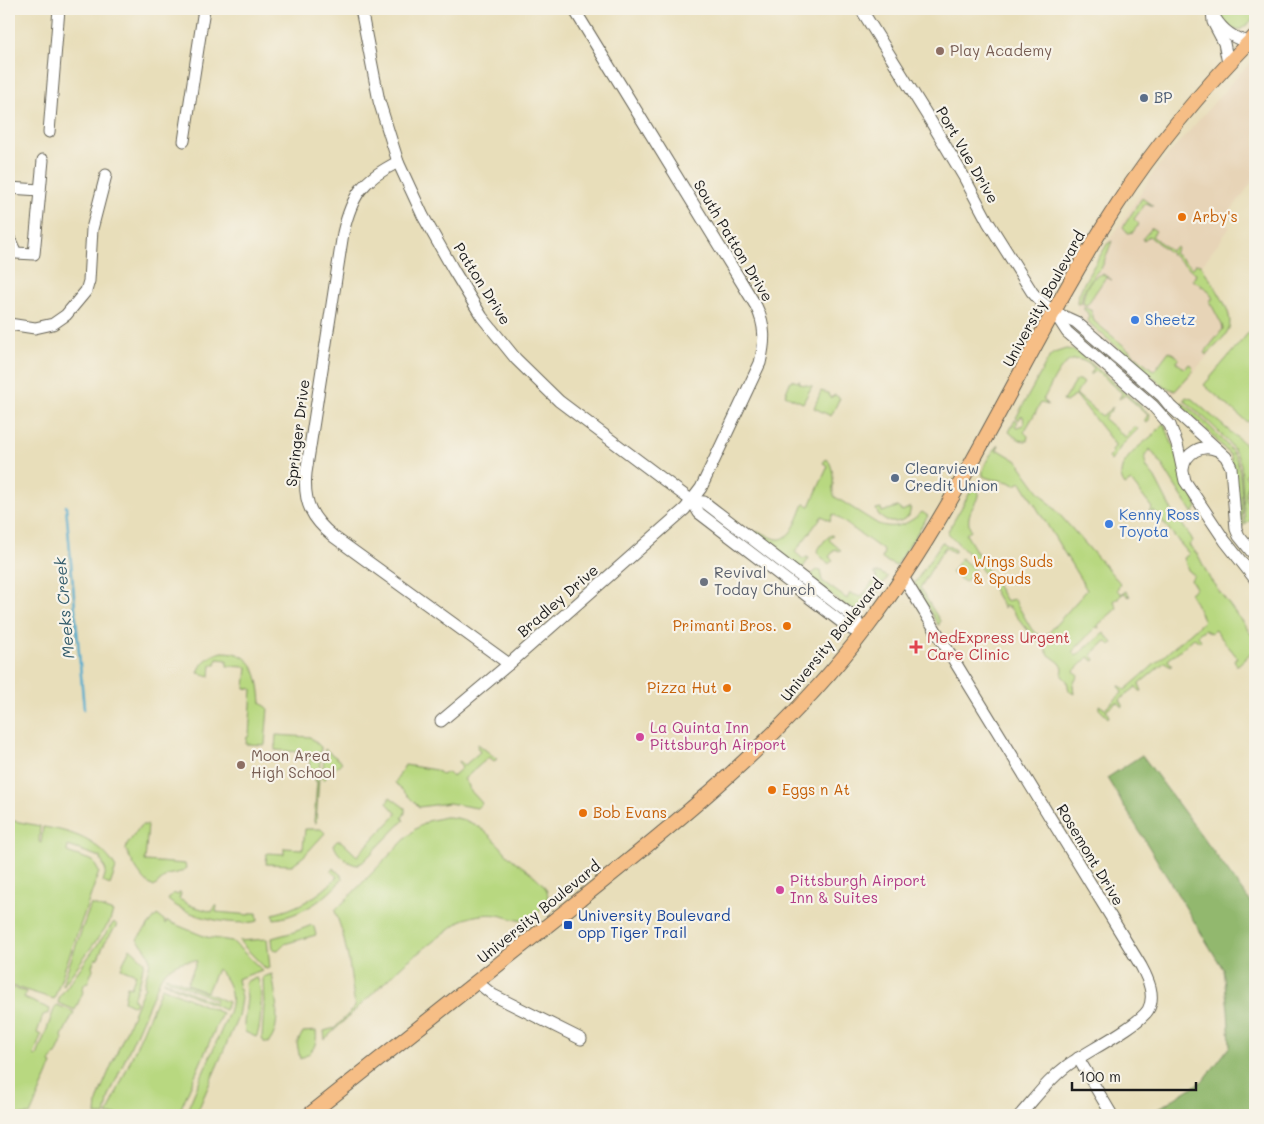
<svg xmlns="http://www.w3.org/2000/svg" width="1264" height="1124" viewBox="0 0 1264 1124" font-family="Mali,sans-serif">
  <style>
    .built { fill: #e7d4b7 }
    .green { fill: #b8d880; stroke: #6a7a4e }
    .forest { fill: #92b86e; stroke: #576a45 }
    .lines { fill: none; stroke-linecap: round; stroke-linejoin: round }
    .stream { stroke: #50abce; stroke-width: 2.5 }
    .minor-casing { stroke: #636053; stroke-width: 13 }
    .major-casing { stroke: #636053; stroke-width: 16 }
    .minor { stroke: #fff; stroke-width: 11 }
    .major { stroke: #f6be86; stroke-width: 14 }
    .education-dot { fill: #8d6e63; stroke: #f7f3e8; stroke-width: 2 }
    .service-dot { fill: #5c6f8a; stroke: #f7f3e8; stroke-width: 2 }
    .food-dot { fill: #e8710a; stroke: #f7f3e8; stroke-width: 2 }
    .shop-dot { fill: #3f7fe0; stroke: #f7f3e8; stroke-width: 2 }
    .worship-dot { fill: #6b7280; stroke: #f7f3e8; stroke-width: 2 }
    .health-dot { fill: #e0444e; stroke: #f7f3e8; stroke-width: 2 }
    .hotel-dot { fill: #d1479c; stroke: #f7f3e8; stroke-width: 2 }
    .transit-dot { fill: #1a4fb4; stroke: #f7f3e8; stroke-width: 2 }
    .labels { text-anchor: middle; stroke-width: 4.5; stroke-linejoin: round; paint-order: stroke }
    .education-label { font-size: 15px; fill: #785e54; stroke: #f7f3e8; text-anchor: start }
    .service-label { font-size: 15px; fill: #4e5e75; stroke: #f7f3e8; text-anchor: start }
    .street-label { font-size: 15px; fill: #1c1c1c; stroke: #f7f3e8 }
    .food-label { font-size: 15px; fill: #c56008; stroke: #f7f3e8; text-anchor: start }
    .shop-label { font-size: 15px; fill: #366cbe; stroke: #f7f3e8; text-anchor: start }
    .worship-label { font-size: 15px; fill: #5b616d; stroke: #f7f3e8; text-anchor: start }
    .health-label { font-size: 15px; fill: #be3a42; stroke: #f7f3e8; text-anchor: start }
    .hotel-label { font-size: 15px; fill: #b23c85; stroke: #f7f3e8; text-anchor: start }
    .transit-label { font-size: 15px; fill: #164399; stroke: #f7f3e8; text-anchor: start }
    .water-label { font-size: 16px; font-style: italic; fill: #335c6c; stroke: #f7f3e8 }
  </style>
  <rect width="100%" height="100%" fill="#f7f3e8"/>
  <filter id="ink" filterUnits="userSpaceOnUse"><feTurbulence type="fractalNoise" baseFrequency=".02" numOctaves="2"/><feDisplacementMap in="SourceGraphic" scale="10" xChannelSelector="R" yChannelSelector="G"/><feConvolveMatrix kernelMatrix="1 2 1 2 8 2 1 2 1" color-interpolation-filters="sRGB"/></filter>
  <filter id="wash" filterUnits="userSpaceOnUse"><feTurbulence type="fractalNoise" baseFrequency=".0096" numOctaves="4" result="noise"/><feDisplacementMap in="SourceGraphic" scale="20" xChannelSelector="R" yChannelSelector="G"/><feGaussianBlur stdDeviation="1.12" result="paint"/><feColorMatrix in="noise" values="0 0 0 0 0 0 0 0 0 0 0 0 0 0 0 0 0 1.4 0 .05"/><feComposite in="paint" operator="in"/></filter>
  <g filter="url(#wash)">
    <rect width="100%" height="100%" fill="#e8deba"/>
    <polygon class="built" points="1255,59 1255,178 1223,221 1230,227 1202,265 1230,314 1230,324 1225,336 1177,391 1173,395 1168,395 1085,323 1078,312 1076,298 1108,241 1122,223 1156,169 1239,74"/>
    <g class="green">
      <path d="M1218 9H1255V17C1237 35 1236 34 1218 16Z"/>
      <polygon points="1142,198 1153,206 1146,203 1134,219 1139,224 1133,232 1128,233 1123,227"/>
      <path d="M1152 228 1156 231 1152 236 1171 251 1176 246 1177 248 1174 253 1193 268 1197 263 1200 264C1209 279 1235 311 1229 328 1225 338 1214 348 1206 355L1204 353 1223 329 1222 325 1211 304 1210 300 1213 299 1208 290 1193 280 1196 274 1149 236 1143 241V238Z"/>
      <path d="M1112 241 1102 267 1094 275 1083 292 1081 303 1077 304C1076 291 1100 257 1107 244Z"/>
      <path d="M1103 274 1112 280 1106 277 1087 305 1083 304C1083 295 1087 282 1095 277 1097 275 1100 275 1103 274Z"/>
      <polygon points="1084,307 1092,311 1092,317 1095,322 1134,354 1131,359 1089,323 1087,320 1089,317 1087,312 1084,310"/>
      <polygon points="1255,325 1255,419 1247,422 1204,385"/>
      <path d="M1066 349 1073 350 1079 353 1145 410 1150 415 1149 420 1147 423 1144 421 1148 415 1125 395 1119 399 1122 393 1096 371 1090 375 1094 368C1066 343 1055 379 1043 400L1048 405 1041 403 1024 432 1028 436 1027 441C1021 442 1013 436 1009 432L1015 420 1018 422 1015 426 1017 427 1023 425 1024 423 1023 416H1021L1019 420 1016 418 1050 356 1054 353Z"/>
      <polygon points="1169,351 1179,358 1176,362 1185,369 1189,364 1193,367 1192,372 1175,391 1171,389 1165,388 1133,361 1136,356 1154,371"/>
      <polygon points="791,380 798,382 799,380 800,384 812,386 803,403 785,395"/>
      <polygon points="1076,380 1080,380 1084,383 1076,394 1102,416 1113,407 1112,409 1104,419 1125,437 1135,426 1138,429 1122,445 1111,461 1108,458 1112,453 1111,450 1116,446 1076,395 1066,402 1063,401"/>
      <polygon points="821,391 828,393 830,398 835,395 840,398 831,416 814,408"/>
      <path d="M1186 397 1192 399 1255 453V467L1253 466 1245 476 1249 480C1244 494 1246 505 1255 517L1245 525 1241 465C1235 442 1202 416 1185 401L1184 399Z"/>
      <path d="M1181 402C1194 409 1232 447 1237 460 1242 474 1242 510 1243 526L1240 528 1231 456 1208 431 1181 405Z"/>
      <path d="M1164 423 1197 507 1193 514 1162 465 1150 449 1145 455V461L1147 468 1155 478 1171 509 1191 537 1193 541 1189 545 1198 555 1210 579 1252 635 1255 641V651L1252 652 1237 666 1234 661 1237 657 1215 630 1210 633 1205 629 1197 635 1201 640 1200 642 1194 638 1168 660 1171 664V667L1165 662 1139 684 1142 691H1140L1136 687 1120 700 1123 705V707L1117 702 1106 711 1109 716 1108 718 1099 709V705L1105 709 1122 693 1119 686H1120L1125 690 1204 621 1190 593 1196 588 1191 580 1194 575 1188 570 1184 558 1189 554 1154 511 1148 513 1152 508 1131 481 1125 485C1110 466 1141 445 1153 435 1157 431 1160 426 1164 423Z"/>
      <path d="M999 445 996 451 999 450 1019 462 1021 467 1037 489 1120 583 1117 590 1121 594 1126 591 1130 596 1129 597 1124 593 1114 601 1117 608 1098 625 1099 628 1096 627 1072 652 1076 656 1104 633 1113 643 1110 645 1106 641 1091 655 1095 659 1094 661 1088 657 1074 671 1078 676 1073 684 1074 694 1069 691 1067 681 1062 676 1063 668 1060 663 1048 654 1045 648 1030 633 1010 608 1005 606 1004 608 979 565 948 533V531L971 491 974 488 977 489C983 502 962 510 971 530L966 534 1006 601 1014 599 1032 630 1044 638 1087 590 1021 482 1015 485C1004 478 994 482 983 476 981 467 992 451 999 445Z"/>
      <path d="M826 459 829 461C831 466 833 471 833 477 834 485 831 489 835 497L878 524C895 530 909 524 922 512L928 516 896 566 882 559 884 551 833 514 830 521 822 516 795 552 803 559 807 557 809 558 801 571 754 535 758 531C764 533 771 538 777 539 792 541 799 515 804 504L810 506 828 466 823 463Z"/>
      <path d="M897 507 902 511 911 507 909 516C897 526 881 524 876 509L881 508 882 512Z"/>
      <polygon points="831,535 833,536 829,540 841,550 839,551 835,549 829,557 833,560 829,564 819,555 817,551 825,540"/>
      <polygon points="942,542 955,550 955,552 953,552 945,547 920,588 940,621 939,625 938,625 914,584"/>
      <polygon points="961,558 975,570 973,573 974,574 965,582 951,573"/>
      <polygon points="817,570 820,571 822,581 847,599 850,593 861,597 877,577 874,573 880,573 888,577 865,609 858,612 843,604 811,579 812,574"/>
      <path d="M223 652C256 652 259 678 261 703L268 708 265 745 246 744 247 737 249 736 252 689 245 688 247 667 227 666V660L217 659 216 665H211L210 676 198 673C201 662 211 654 223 652Z"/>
      <polygon points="276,735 310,737 321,747 316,823 314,822 317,781 315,781 316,775 309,774 310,753 275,750"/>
      <polygon points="478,744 497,759 494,761 489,757 464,779 469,786 469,789 482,803 477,808 449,803 419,807 395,783 405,765 436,770 442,775 447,772 452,777 462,768 459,763 459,761 465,765 480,752 477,747"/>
      <polygon points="325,749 342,762 324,780 322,778"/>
      <path d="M390 797 405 808V813L402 818 404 820 363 862 357 865C348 864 335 853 334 844L337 841H341L357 856 397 814 387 803Z"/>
      <path d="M445 817C464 817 482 826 495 841 501 846 505 853 511 858 526 871 564 889 540 911 537 914 534 917 531 919 522 924 507 916 497 915 485 913 471 916 460 921L405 963 325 1039 324 1031 335 1028 355 1007 349 962 342 931 335 911 414 830 428 821Z"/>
      <path d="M9 820 40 826 39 842 41 843 43 827C72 831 100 841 116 868L110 885 103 882 106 871 100 857 68 846 67 852 93 861 99 872 54 999 9 985Z"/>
      <path d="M141 825H148L145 861 185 864 186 868 181 872 167 875 154 887C142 882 132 862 126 850L127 845Z"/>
      <polygon points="305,829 321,829 325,833 304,856 292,865 266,864 267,853 284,854 284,848 303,849"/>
      <path d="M333 868 341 875 342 879C328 898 298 917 274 919L273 914C298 908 320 896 337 877L331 871Z"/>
      <path d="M180 892 181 894 179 899 192 906 212 912 216 905 217 906 216 912 250 915 251 913H257L258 921C234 927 187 917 168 900L173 893 178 895Z"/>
      <polygon points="91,904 113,912 109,923 63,986 64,979"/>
      <path d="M157 915 165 921 164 922 165 924 167 921 206 937 232 941 262 970 237 979 241 998 238 1017 196 1115H185L228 1015C235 998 231 982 217 969L207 992 187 984 197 961C183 959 170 965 161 977L109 1096 105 1115H96L97 1102 101 1090 145 986 144 985C150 959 156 960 137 939Z"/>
      <polygon points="114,922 117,925 105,942 98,958 95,959 92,966 93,969 88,982 85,983 82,990 83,992 75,1010 58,1003 60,996"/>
      <polygon points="312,925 314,927 316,935 284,944 278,950 273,949 272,938 294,932"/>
      <polygon points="267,939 270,968 266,969 239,941"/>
      <polygon points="130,948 144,961 141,977 133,999 136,1002 134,1006 124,1001 127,986 131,987 136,974 121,968"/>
      <path d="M272 974C275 993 283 1028 268 1043L264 1042 262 1038 264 1006 263 977Z"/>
      <polygon points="166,976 228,1002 225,1010 163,982 164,981 215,1003 216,1000 165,978"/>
      <path d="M257 978C263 986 262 1029 256 1037L245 1032 244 1023 247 998 245 983 249 980Z"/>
      <polygon points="9,987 26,992 24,998 50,1009 49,1013 43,1015 37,1033 41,1035 34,1055 37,1056 55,1007 57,1005 74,1012 62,1036 63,1039 56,1055 53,1056 50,1063 52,1064 30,1115 9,1115"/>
      <polygon points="162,987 222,1013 178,1115 107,1115"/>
      <path d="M316 1031C318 1046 312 1053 300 1059L297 1043 303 1032Z"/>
    </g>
    <polygon class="forest" points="1142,755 1255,908 1255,1115 1148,1115 1204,1080 1230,1046 1228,1009 1223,969 1107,778"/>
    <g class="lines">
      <polyline class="stream" points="66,506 84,709"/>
    </g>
  </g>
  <g filter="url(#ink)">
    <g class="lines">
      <defs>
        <g id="minor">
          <polyline points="361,9 379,101 398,162 423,216 454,271 482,317 516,359 559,401 692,501 699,513 849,628 862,634"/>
          <polyline points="861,9 930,120 964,177 988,222 1032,292 1039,300 1054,312 1076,322 1162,396 1170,406 1226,457 1231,467 1236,529 1239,536 1255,556"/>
          <polyline points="1212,9 1213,22 1224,43 1228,63"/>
          <path d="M1215 18C1223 31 1234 39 1249 42"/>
          <polyline points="49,132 59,9"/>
          <polyline points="184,141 204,9"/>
          <path d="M398 162C362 180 352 195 343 233L306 473C303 503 312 519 334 537L509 664"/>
          <polyline points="9,188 40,190"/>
          <polyline points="9,238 16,253 34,254 43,160"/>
          <polyline points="1054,312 1067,332 1153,406 1170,425 1177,444 1185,481 1225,541 1255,579"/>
          <polyline points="9,324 35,328 53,324 66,315 86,291 89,281 92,229 106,175"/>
          <path d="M1183 469C1185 453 1202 443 1217 450"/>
          <polyline points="692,501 704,502 856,619 862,634"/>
          <path d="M903 577 1141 966C1148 979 1156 996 1148 1010 1138 1026 1086 1052 1068 1065 1049 1079 1036 1097 1020 1115"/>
          <path d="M441 721 509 664 685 509 701 488 760 363C765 342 766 326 756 306L574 9"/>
          <polyline points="477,982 493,995 581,1039"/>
          <polyline points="1078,1058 1112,1115"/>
        </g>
        <path id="major" d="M309 1115C396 1045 484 976 572 906 679 821 785 736 868 626 967 495 1028 342 1117 205 1157 143 1204 88 1255 36"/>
      </defs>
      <use href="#minor" class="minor-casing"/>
      <use href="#major" class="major-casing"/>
      <use href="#minor" class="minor"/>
      <use href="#major" class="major"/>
    </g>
  </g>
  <g class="education-dot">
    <circle cx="940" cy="51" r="5"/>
    <circle cx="241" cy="765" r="5"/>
  </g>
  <g class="service-dot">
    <circle cx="1144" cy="98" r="5"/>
    <circle cx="895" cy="478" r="5"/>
  </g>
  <g class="food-dot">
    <circle cx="1182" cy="217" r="5"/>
    <circle cx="963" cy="571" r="5"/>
    <circle cx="787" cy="626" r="5"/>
    <circle cx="727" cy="688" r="5"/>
    <circle cx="772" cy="790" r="5"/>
    <circle cx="583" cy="813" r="5"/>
  </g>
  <g class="shop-dot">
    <circle cx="1135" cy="320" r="5"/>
    <circle cx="1109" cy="524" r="5"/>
  </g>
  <circle class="worship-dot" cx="704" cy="582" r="5"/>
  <path class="health-dot" d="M913.5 639.5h5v5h5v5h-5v5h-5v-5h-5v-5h5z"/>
  <g class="hotel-dot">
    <circle cx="640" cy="737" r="5"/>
    <circle cx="780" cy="890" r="5"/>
  </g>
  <rect class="transit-dot" x="563" y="920" width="10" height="10" rx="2.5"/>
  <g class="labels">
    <g class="education-label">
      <text x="950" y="56">Play Academy</text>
      <text x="251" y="761">Moon Area<tspan x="251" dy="17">High School</tspan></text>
    </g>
    <g class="service-label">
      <text x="1154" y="103">BP</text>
      <text x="905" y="474">Clearview<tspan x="905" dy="17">Credit Union</tspan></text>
    </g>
    <g class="street-label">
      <text transform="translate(967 155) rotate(60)" y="5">Port Vue Drive</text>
      <text transform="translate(733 241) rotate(59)" y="5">South Patton Drive</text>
      <text transform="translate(482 284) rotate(58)" y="5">Patton Drive</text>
      <text transform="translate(1044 299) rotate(-61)" y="5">University Boulevard</text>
      <text transform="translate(298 433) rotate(-83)" y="5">Springer Drive</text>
      <text transform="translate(558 601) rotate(-41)" y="5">Bradley Drive</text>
      <text transform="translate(832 640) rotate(-51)" y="5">University Boulevard</text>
      <text transform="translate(1090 855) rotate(59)" y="5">Rosemont Drive</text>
      <text transform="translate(539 912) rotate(-39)" y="5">University Boulevard</text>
    </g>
    <g class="food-label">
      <text x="1192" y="222">Arby's</text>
      <text x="973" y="567">Wings Suds<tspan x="973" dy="17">&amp; Spuds</tspan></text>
      <text x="777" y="631" text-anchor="end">Primanti Bros.</text>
      <text x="717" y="693" text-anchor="end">Pizza Hut</text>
      <text x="782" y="795">Eggs n At</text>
      <text x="593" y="818">Bob Evans</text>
    </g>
    <g class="shop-label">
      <text x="1145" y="325">Sheetz</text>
      <text x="1119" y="520">Kenny Ross<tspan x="1119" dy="17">Toyota</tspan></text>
    </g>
    <g class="worship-label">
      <text x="714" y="578">Revival<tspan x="714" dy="17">Today Church</tspan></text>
    </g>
    <g class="health-label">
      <text x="927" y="643">MedExpress Urgent<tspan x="927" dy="17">Care Clinic</tspan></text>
    </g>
    <g class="hotel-label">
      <text x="650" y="733">La Quinta Inn<tspan x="650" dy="17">Pittsburgh Airport</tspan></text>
      <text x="790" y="886">Pittsburgh Airport<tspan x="790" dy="17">Inn &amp; Suites</tspan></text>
    </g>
    <g class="transit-label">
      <text x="578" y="921">University Boulevard<tspan x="578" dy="17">opp Tiger Trail</tspan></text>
    </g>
    <g class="water-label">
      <text transform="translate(64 608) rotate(-95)" y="6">Meeks Creek</text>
    </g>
  </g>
  <rect width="1264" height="1124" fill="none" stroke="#f7f3e8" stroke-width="30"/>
  <path d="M1072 1082v8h124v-8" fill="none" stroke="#1c1c1c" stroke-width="2.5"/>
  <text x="1079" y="1082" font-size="15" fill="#1c1c1c" stroke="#f7f3e8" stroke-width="4" paint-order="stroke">100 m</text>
</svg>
